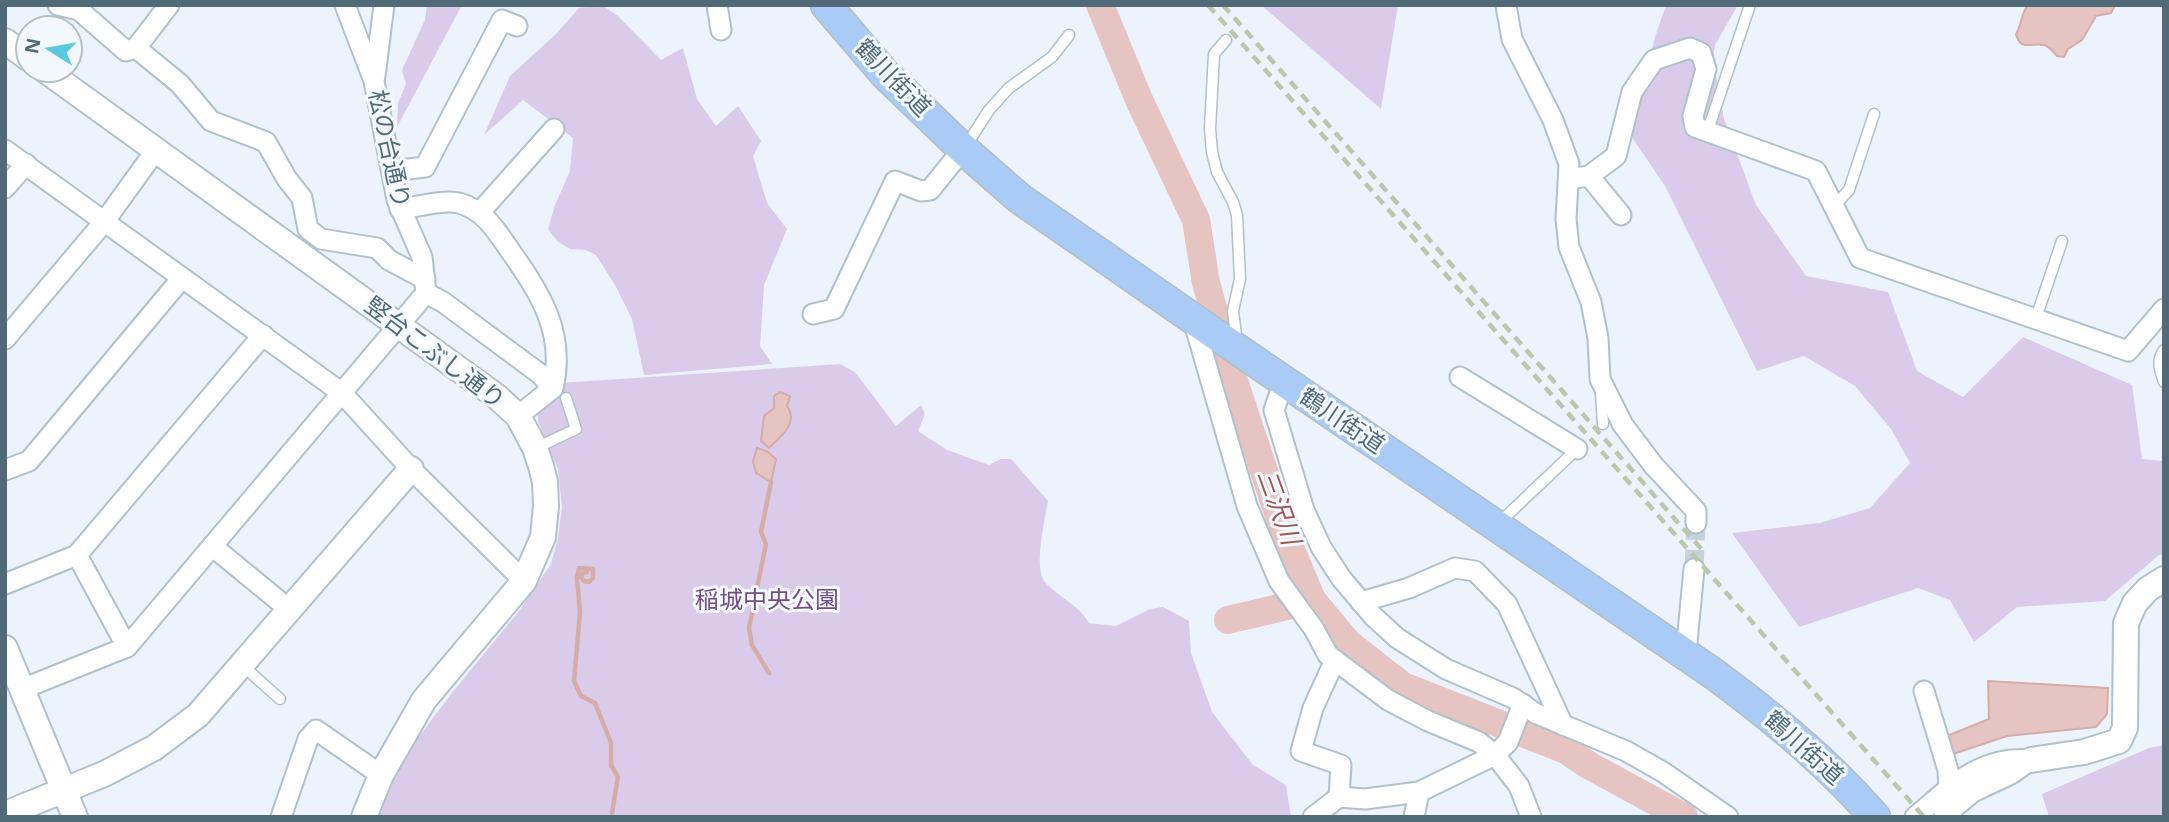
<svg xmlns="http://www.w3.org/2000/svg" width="2169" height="822" viewBox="0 0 2169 822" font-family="'Noto Sans','Noto Sans JP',sans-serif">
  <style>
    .green { fill: #dbcbea }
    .water { fill: #e5c4c1; stroke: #d6aca8; stroke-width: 2 }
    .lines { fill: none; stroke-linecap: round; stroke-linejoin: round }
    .stream { stroke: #d6aca8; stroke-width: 4.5 }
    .river { stroke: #e5c4c1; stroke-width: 28 }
    .minor-tunnel { stroke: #c6d1db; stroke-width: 19; stroke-dasharray: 19 10; stroke-linecap: butt }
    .service-casing { stroke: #afc1cc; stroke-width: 13 }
    .minor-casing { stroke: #afc1cc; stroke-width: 23 }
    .tertiary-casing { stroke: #afc1cc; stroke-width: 28 }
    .primary-casing { stroke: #b2bec3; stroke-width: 33 }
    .service { stroke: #fff; stroke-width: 10 }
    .minor { stroke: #fff; stroke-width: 19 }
    .tertiary { stroke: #fff; stroke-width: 24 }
    .primary { stroke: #aacbf5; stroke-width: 30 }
    .rail { stroke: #b9c7aa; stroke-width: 4.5; stroke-dasharray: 10 7; stroke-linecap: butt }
    .labels { text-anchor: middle; stroke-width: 6; stroke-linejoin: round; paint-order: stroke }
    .street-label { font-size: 24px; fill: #506b77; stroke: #f3f8fe }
    .park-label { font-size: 24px; fill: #734e87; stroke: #f3f8fe }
    .water-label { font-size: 26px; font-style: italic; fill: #9d5b54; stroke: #f3f8fe }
  </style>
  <rect width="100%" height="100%" fill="#edf3fc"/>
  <g class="green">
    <polygon points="427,5 462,5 397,127 398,103 406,84 402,70 425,20"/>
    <polygon points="602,5 618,16 661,60 683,48 697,99 716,126 738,106 761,141 753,156 767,203 787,229 764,285 760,346 772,364 644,375 632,319 615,285 596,255 586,250 570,249 558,242 548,229 555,205 570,171 573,138 523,100 484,135 510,76 556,34 579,8"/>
    <polygon points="1261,5 1398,5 1381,109"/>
    <polygon points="1666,5 1738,5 1715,45 1713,58 1724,119 1756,205 1806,276 1888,292 1917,371 1963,397 2023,337 2132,385 2142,459 2164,461 2164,554 2159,555 2105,601 2017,607 1974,642 1950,600 1918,588 1799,627 1732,533 1820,523 1870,508 1910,463 1891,429 1855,386 1804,356 1757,371 1665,186 1631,136 1655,37"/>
    <path d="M840 364 855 372 896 426 921 405 925 414 918 431 947 450 989 465 1001 459H1011L1048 501C1045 519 1033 569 1045 582 1059 598 1078 604 1089 623L1116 626 1150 609 1163 607 1189 621 1191 653 1212 712 1253 765 1286 785 1291 817H379L393 782 412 746 451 694 519 611 551 564 558 538 562 507 558 469 538 421V411L560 383Z"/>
    <polygon points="2164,745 2164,817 2049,817 2042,794 2149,748"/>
  </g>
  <g class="water">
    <path d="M2028 5H2115L2111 13 2096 16 2082 40 2068 49 2064 57 2057 56C2053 51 2050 47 2044 45 2032 42 2020 52 2016 34 2022 24 2021 13 2028 5Z"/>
    <path d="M780 392 790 396 787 406C799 422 781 437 769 448L761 441 764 416 774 408V396Z"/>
    <polygon points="757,448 768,452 776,459 771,482 756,473 753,461"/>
    <polygon points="1988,681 2108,688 2107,714 2096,727 2007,736 1953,754 1949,735 1989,719"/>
  </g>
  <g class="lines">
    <g class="stream">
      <polyline points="587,572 583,573 581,577 584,581 589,582 593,578 593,569 579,568 577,578 580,612 574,681 581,696 595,703 611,743 611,765 618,777 612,813"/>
      <polyline points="769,673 752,645 749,628 766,544 761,532 771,482"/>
    </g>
    <g class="river">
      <polyline points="1100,5 1140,102 1196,220 1206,283 1235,384 1287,540 1312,600 1348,643 1403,686 1566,750 1590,766 1684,817"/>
      <polyline points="1228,620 1312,600"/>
    </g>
    <polyline class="minor-tunnel" points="1694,569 1696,523"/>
    <defs>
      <g id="service">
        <polyline points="1226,40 1214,54 1210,129 1212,152 1217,172 1233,202 1237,215 1240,279 1233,311 1237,343"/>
        <polyline points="1707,133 1750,5"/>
        <polyline points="966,146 989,110 1009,88 1052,57 1069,35"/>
        <polyline points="1834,206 1849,190 1874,114"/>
        <polyline points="2036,318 2062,241"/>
        <path d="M2164 350C2156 360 2160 371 2164 382"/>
        <polyline points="1601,393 1603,424"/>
        <polyline points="536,448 576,429 566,398"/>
        <polyline points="1500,522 1578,448"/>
        <polyline points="243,666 280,699"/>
      </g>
      <g id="minor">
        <polyline points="58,5 79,10 126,51 136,48 169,5"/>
        <polyline points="717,5 721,30"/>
        <polyline points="1506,6 1512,39 1553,120 1569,164 1566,219 1569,247 1591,302 1598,338 1600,379 1623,425 1654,466 1696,511 1696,523"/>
        <polyline points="136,48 180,84 211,121 266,142 287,179 302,198 308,229 321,239 377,248 389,260 425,279"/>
        <polyline points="375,76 384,5"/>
        <polyline points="5,150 342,393 411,469 524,581"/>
        <polyline points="392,171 425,167 502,20 517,26"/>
        <polyline points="1589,176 1621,215"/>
        <polyline points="1569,179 1589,176 1616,156 1632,92 1654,60 1690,48 1701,53 1706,69 1693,116 1695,127 1816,171 1860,258 2128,351 2164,309"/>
        <polyline points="5,188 26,164"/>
        <path d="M400 209C415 207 446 199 459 203 484 210 495 229 509 249 540 293 566 332 553 388"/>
        <polyline points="480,212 554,129"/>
        <polyline points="426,293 443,302 540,374 553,388 518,416"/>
        <polyline points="813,314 834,309 895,181 921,191 930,190 963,149"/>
        <polyline points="1193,319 1247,506 1279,581 1314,629 1328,655 1388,700 1428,721 1479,742 1495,755 1519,786 1531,817"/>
        <polyline points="5,339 104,222 156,150"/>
        <polyline points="1460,377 1577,449"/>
        <polyline points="1284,381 1274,410 1304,510 1321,547 1341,578 1373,616 1397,638 1446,669 1513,698 1535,713 1626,751 1663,772 1728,817"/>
        <polyline points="5,470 29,461 182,278"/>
        <polyline points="212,546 290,610"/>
        <polyline points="77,555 127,647"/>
        <polyline points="5,584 77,555 263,335"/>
        <polyline points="1361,602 1409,588 1455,568 1475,571 1507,604 1563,725"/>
        <polyline points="1686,653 1694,569"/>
        <polyline points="1335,660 1313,708 1301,751 1341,765 1339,797"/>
        <polyline points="22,689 127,647 426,293 422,257 397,200 374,81 345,5"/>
        <polyline points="1924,691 1948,770 1950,811"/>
        <polyline points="1944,816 1973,792 2011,774 2031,760"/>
        <polyline points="281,817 308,739 316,730 381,775"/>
        <polyline points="1313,817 1339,797 1365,799 1419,792 1495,755 1508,742 1523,704"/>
        <polyline points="1414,817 1419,792"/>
        <path d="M1915 817C1951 787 1980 755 2031 760"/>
      </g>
      <g id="tertiary">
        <polyline points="5,41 28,58"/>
        <polyline points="45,70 496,396 518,416 535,448 541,466 545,482 546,506 543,537 524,581 424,700 381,775 364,817"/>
        <polyline points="5,648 75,817"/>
        <polyline points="2031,760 2084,752 2119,741 2125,728 2126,623 2135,603 2148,589 2164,579"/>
        <polyline points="5,814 104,774 154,748 198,715 411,469"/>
      </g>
      <path id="primary" d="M826 5 885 74 963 149 1019 198 1228 343 1714 674C1772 717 1827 762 1875 817"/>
    </defs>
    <use href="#service" class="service-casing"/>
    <use href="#minor" class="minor-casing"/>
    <use href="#tertiary" class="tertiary-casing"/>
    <use href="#primary" class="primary-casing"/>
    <use href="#service" class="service"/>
    <use href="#minor" class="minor"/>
    <use href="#tertiary" class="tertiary"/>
    <use href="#primary" class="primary"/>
    <g class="rail">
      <polyline points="1208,5 1924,817"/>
      <polyline points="1223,5 1704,552"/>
    </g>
  </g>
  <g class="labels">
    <g class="street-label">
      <text transform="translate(893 78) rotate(46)" y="8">鶴川街道</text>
      <text transform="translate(389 149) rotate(78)" y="8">松の台通り</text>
      <text transform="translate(435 353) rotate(37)" y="8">竪台こぶし通り</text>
      <text transform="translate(1342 421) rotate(34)" y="8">鶴川街道</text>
      <text transform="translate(1804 748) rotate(42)" y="8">鶴川街道</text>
    </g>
    <g class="park-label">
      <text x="767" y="608">稲城中央公園</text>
    </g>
    <g class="water-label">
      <text transform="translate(1279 507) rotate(70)" y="9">三沢川</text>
    </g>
  </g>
  <rect width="2169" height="822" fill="none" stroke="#506b77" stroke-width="14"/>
  <g transform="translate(49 49) rotate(281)"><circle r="33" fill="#f3f8fe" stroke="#b2c0c8" stroke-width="2"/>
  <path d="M0-5L12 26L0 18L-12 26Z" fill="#5ac9dd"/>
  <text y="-10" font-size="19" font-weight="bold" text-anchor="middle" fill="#506b77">N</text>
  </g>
</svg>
